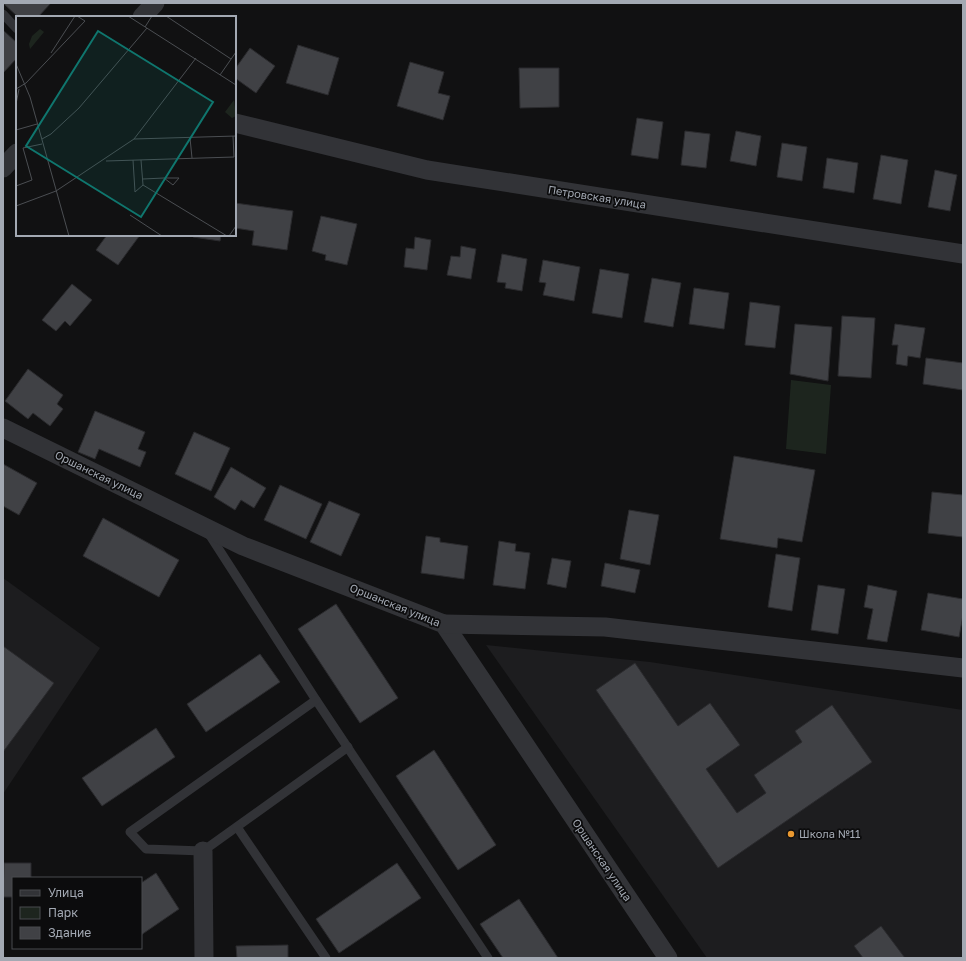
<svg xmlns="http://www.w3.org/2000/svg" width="966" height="961" viewBox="0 0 966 961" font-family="'Golos Text',sans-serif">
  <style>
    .built { fill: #1d1d1f }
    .green { fill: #1d251e }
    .building { fill: #404145; stroke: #2b2b2e }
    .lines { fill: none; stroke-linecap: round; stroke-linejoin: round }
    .service { stroke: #323337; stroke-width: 9 }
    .minor { stroke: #323337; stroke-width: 19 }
    .poi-dot { fill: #ea9931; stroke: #0c0c0d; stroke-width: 1.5 }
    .labels { text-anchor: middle; stroke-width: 3.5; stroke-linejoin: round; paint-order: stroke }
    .street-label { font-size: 11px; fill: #a3a9b3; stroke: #0c0c0d }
    .poi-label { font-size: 11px; fill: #a3a9b3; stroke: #0c0c0d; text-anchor: start }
    .inset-road { fill: none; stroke: #4b4e52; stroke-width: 1 }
    .view { fill: #0f766e; fill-opacity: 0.15; stroke: #0f766e; stroke-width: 2 }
    .inset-edge { fill: none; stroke: #a3a9b3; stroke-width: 2 }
  </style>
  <rect width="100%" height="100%" fill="#111112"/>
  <g class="built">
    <polygon points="3,578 100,648 3,794"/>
    <polygon points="486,645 650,662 963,710 963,958 707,958"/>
  </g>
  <polygon class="green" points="791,380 831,385 826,454 786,449"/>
  <g class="building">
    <polygon points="3,3 51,3 38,17 18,17"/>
    <polygon points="3,30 17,43 17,58 3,73"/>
    <polygon points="298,45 339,58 328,95 286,83"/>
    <polygon points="250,48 275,66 256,93 235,78 235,69"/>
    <polygon points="410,62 444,72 438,93 450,96 443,120 397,106"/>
    <polygon points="519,68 559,68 559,107 520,108"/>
    <polygon points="637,118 663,122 658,159 631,155"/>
    <polygon points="685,131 710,134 706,168 681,165"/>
    <polygon points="736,131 761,136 756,166 730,161"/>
    <polygon points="782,143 807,147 802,181 777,177"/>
    <polygon points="881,155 908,160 901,204 873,199"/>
    <polygon points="827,158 858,163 854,193 823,188"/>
    <polygon points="935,170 957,175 950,211 928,207"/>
    <polygon points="235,203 293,211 287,250 252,245 254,231 235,228"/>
    <polygon points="321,216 357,224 347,265 325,260 326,255 312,251"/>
    <polygon points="107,235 140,235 118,265 96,250"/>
    <polygon points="194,235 221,235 220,241 193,237"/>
    <polygon points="415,237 431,240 427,270 404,267 406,248 414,249"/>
    <polygon points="461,246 476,249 471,279 447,275 451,256 460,257"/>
    <polygon points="502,254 527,259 522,291 505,288 506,283 497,282"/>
    <polygon points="543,260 580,267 574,301 543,295 546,283 539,282"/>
    <polygon points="600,269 629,274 622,318 592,313"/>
    <polygon points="652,278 681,283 673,327 644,322"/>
    <polygon points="72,284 92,300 70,326 65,321 56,331 42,320"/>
    <polygon points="694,288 729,293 724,329 689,324"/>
    <polygon points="750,302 780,306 775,348 745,345"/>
    <polygon points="842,316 875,318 871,378 838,376"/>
    <polygon points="795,324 832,327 828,381 790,374"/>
    <polygon points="895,324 925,328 920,358 908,356 907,366 896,364 898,345 892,345"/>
    <polygon points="926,358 963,363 963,390 923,384"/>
    <polygon points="28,369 63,395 57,404 63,409 50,426 33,413 28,419 5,401"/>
    <polygon points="95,411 145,432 138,449 146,452 140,467 99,449 95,459 78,452"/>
    <polygon points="194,432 230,448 211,491 175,474"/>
    <polygon points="734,456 815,470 802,542 778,538 777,548 720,539"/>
    <polygon points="3,464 37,483 19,515 3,506"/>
    <polygon points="231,467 266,488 254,508 241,500 235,510 214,497"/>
    <polygon points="280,485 322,504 306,539 264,520"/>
    <polygon points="932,492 963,495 963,537 928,533"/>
    <polygon points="329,501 360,514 341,556 310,542"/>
    <polygon points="629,510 659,515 650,565 620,559"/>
    <polygon points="103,518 179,560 159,597 83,556"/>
    <polygon points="426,536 440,538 440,542 468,546 464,579 421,573"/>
    <polygon points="499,541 516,544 515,551 530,553 525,589 493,585"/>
    <polygon points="776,554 800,558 792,611 768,607"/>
    <polygon points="552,558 571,561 566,588 547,584"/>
    <polygon points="605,563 640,570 635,593 601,586"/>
    <polygon points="818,585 845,589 838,634 811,630"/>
    <polygon points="868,585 897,591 887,642 867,639 873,609 864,607"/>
    <polygon points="928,593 963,599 963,615 959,637 921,630"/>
    <polygon points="336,604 398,698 360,723 298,629"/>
    <polygon points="3,646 54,683 3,752"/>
    <polygon points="260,654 280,682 206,732 187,704"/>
    <polygon points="635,663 678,726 710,703 740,745 706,769 737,813 766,793 754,775 802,742 795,731 832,705 872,762 718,868 596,690"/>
    <polygon points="156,728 175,757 102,806 82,778"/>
    <polygon points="434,750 496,845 458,870 396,776"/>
    <polygon points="4,863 31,863 31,878 13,878 13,897 3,897"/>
    <polygon points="397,863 421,898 339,953 316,919"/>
    <polygon points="156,873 179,909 141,935 141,883"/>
    <polygon points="519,899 558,958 503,958 480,924"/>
    <polygon points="881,926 905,958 863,958 854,946"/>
    <polygon points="288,945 288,958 237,958 236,946"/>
  </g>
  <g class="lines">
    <g class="service">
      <polyline points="3,14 17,29"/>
      <polyline points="209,534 316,700 488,958"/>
      <polyline points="316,700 130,832 146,849 203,851 348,747"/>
      <polyline points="237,827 326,958"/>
    </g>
    <g class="minor">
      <polyline points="142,17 155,3"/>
      <polyline points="235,123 427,170 963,254"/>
      <polyline points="3,168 17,153"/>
      <polyline points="3,428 243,546 444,624 668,958"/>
      <polyline points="444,624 605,627 963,668"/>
      <polyline points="203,851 204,958"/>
    </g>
  </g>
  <circle class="poi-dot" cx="791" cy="834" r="4"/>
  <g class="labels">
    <g class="street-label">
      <text transform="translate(597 197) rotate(9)" y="4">Петровская улица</text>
      <text transform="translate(99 475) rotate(26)" y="4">Оршанская улица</text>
      <text transform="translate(395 605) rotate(22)" y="4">Оршанская улица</text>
      <text transform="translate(602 860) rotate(56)" y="4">Оршанская улица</text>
    </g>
    <g class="poi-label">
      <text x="799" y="838">Школа №11</text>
    </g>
  </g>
  <g transform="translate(16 16)">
    <rect width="220" height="220" fill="#111112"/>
    <path d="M24 13 28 16 14 33 13 28 16 20ZM218 84 220 100 216 102 209 96Z" fill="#1d251e"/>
    <path class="inset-road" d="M112 0 220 69M150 0 215 43M129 11 136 0M35 37 59 0M0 48 14 81 53 220M204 59 220 36M0 73 10 67 69 5 61 0M0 88 3 73M0 114 21 108M174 122 176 142M26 123 35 118 63 92 131 12M118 123 180 42M117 144 119 176 127 169 125 144M90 145 218 141 217 120M127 163 148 162H163L157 169 148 162M127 169 211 220M0 170 16 164 7 132 26 128M0 190 40 175 118 123 220 120M114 199 146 220M213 220 220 210"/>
    <path class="view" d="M82 15 197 86 125 201 10 130Z"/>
    <rect width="220" height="220" class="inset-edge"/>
  </g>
  <rect width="966" height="961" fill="none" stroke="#a3a9b3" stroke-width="8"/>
  <rect x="12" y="877" width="130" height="72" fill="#0c0c0d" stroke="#484b4f"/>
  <rect x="20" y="890" width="20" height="6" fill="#323337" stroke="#484b4f"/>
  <text x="48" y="897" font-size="12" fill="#a3a9b3">Улица</text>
  <rect x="20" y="907" width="20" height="12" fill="#1d251e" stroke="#484b4f"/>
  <text x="48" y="917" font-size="12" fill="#a3a9b3">Парк</text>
  <rect x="20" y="927" width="20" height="12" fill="#404145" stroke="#484b4f"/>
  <text x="48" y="937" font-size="12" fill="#a3a9b3">Здание</text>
</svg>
